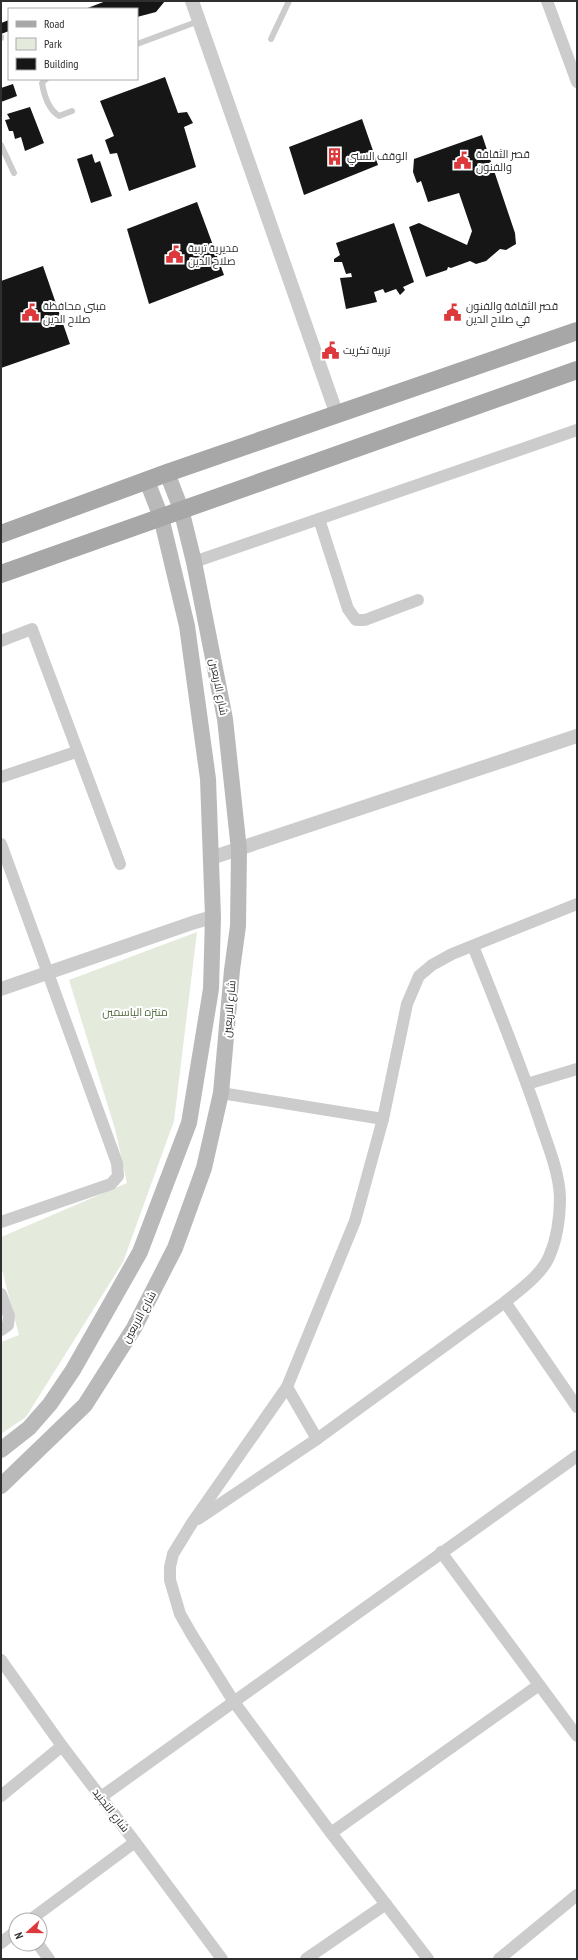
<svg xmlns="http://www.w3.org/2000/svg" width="578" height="1960" viewBox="0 0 578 1960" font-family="'PT Sans Narrow',Cairo,sans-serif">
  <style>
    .green { fill: #e4ebdd }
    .building { fill: #161616 }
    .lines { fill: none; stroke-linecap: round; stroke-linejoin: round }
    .service { stroke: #ccc; stroke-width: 6 }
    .minor { stroke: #ccc; stroke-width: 12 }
    .tertiary { stroke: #ccc; stroke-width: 14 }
    .secondary { stroke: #b9b9b9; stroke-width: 16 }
    .primary { stroke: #a7a7a7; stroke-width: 18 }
    .labels { text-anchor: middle; stroke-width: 4; stroke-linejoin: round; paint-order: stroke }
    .poi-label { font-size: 11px; fill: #2f2f2f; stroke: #fff; text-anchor: start }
    .street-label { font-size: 11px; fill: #2f2f2f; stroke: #fff }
    .park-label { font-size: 11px; fill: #50683e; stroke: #fff }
  </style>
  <rect width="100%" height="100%" fill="#fff"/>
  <polygon class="green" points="197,932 174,1121 123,1262 26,1417 1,1434 1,1342 19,1335 1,1266 1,1237 127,1183 115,1129 69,980"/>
  <g class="building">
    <polygon points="106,1 165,1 156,12 137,17 137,9 85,9"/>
    <polygon points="9,20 9,31 1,34 1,23"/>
    <polygon points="165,77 178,113 187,112 193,123 184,127 196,167 129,191 117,153 110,154 105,140 114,136 100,101"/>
    <polygon points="13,84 17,96 1,102 1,88"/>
    <polygon points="30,107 44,143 25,151 21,137 15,139 13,131 9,131 5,120 10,119 7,114"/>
    <polygon points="362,119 378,165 304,195 289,147"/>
    <polygon points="482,135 515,233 516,244 506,250 500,249 486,261 476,264 470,261 451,268 448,267 447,270 426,277 409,227 419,223 467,245 472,231 459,193 428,202 421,181 417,183 413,172 414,159"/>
    <polygon points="92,154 95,163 100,161 112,196 91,203 77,159"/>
    <polygon points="197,202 224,275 149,304 127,229"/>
    <polygon points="394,223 414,282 403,287 405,290 400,295 396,289 385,293 383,289 374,292 377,302 346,309 340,278 352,277 351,273 346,274 342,262 334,262 334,259 340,255 336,243"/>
    <polygon points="43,266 70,344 1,368 1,281"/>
  </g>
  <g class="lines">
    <g class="service">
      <polyline points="1,38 1,37"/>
      <polyline points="271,39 289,1"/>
      <polyline points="137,44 199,21"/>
      <path d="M46 79 42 83C44 95 48 109 59 116L72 111"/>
      <polyline points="1,145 14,173"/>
    </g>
    <g class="minor">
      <polyline points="547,1 577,82"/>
      <polyline points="319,519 348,609 356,620 365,620 418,600"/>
      <polyline points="194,562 577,430"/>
      <polyline points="1,641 32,629 120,864"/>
      <polyline points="1,777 76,752"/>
      <polyline points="1,844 117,1163 118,1176 111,1184 1,1222"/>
      <polyline points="527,1084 577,1069"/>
      <polyline points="221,1093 383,1119"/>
      <polyline points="1,1294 9,1316 8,1325 1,1330"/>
      <polyline points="505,1302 577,1407"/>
      <polyline points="287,1387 317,1439"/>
      <path d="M198 1519 317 1439 505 1302C521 1289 541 1275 549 1257 557 1239 560 1217 560 1197 559 1172 548 1146 540 1122 520 1062 496 1004 473 946"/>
      <polyline points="441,1552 577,1736"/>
      <polyline points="1,1660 62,1746 135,1842 222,1959"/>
      <polyline points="1,1796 62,1746"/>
      <polyline points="101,1797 577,1456"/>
      <polyline points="331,1833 539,1685"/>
      <polyline points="30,1920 135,1842"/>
      <polyline points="1,1943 16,1931"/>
      <polyline points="38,1944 49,1959"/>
      <polyline points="306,1959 386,1904"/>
      <polyline points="428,1959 331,1833 234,1702 192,1635 180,1614 170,1580 170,1567 173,1554 192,1523 287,1387 355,1221 383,1119 407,1004 419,976 432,965 452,954 577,904"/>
      <polyline points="499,1959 577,1895"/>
    </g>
    <g class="tertiary">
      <polyline points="192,1 337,415"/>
      <polyline points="211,858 577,736"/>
      <polyline points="1,989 195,922 213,917"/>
    </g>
    <g class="secondary">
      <polyline points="1,1450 29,1428 50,1404 73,1370 140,1252 189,1123 211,989 213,917 208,779 187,626 161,517 147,481"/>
      <polyline points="1,1486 85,1405 134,1328 175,1248 204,1168 221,1093 232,970 238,926 239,850 225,719 194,562 181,509 167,473"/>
    </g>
    <g class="primary">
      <polyline points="1,534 167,473 577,331"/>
      <polyline points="1,574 577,370"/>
    </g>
  </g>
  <defs>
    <symbol id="building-bare" viewBox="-9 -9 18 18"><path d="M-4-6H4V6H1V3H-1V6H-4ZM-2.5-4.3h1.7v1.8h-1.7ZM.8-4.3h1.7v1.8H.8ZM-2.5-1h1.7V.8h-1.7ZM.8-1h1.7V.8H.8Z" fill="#dd393d" stroke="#fff" stroke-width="2.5" paint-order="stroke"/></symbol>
    <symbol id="civic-bare" viewBox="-9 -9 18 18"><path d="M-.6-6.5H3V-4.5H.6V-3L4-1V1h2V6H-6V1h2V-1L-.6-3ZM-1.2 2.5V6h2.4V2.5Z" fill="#dd393d" stroke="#fff" stroke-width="2.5" paint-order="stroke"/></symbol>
  </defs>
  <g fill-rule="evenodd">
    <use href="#building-bare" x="322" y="144" width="25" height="25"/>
    <use href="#civic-bare" x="450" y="148" width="25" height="25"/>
    <use href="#civic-bare" x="162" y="242" width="25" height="25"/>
    <use href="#civic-bare" x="18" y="300" width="25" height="25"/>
    <use href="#civic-bare" x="440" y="300" width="25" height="25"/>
    <use href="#civic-bare" x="318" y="338" width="25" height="25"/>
  </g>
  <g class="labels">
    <g class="poi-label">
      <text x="476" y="158">قصر الثقافة<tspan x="476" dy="13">والفنون</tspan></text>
      <text x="347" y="160">الوقف السني</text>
      <text x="188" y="252">مديرية تربية<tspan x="188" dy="13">صلاح الدين</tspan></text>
      <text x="43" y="310">مبنى محافظة<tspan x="43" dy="13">صلاح الدين</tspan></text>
      <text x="466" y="310">قصر الثقافة والفنون<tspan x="466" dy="13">في صلاح الدين</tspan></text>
      <text x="343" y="354">تربية تكريت</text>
    </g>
    <g class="street-label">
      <text transform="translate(219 687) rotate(79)" y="4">شارع الاربعين</text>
      <text transform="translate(229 1009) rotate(-85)" y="4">شارع الاربعين</text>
      <text transform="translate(139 1317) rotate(-61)" y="4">شارع الاربعين</text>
      <text transform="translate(111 1810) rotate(52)" y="4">شارع التجنيد</text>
    </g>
    <g class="park-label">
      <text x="135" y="1016">منتزه الياسمين</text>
    </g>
  </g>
  <rect width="578" height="1960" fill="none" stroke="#2f2f2f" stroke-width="4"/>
  <rect x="8" y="8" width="130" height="72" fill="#ffffff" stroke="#acacac"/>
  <rect x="16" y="21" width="20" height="6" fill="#a7a7a7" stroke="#acacac"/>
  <text x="44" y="28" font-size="12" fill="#2f2f2f">Road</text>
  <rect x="16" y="38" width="20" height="12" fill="#e4ebdd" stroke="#acacac"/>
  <text x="44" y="48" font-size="12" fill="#2f2f2f">Park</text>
  <rect x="16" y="58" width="20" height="12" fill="#161616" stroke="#acacac"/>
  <text x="44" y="68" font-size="12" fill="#2f2f2f">Building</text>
  <g transform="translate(28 1932) rotate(249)"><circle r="19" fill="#ffffff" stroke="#acacac"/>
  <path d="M0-3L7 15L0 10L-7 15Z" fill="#dd393d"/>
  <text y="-6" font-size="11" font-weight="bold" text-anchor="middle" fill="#2f2f2f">N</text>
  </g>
</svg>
